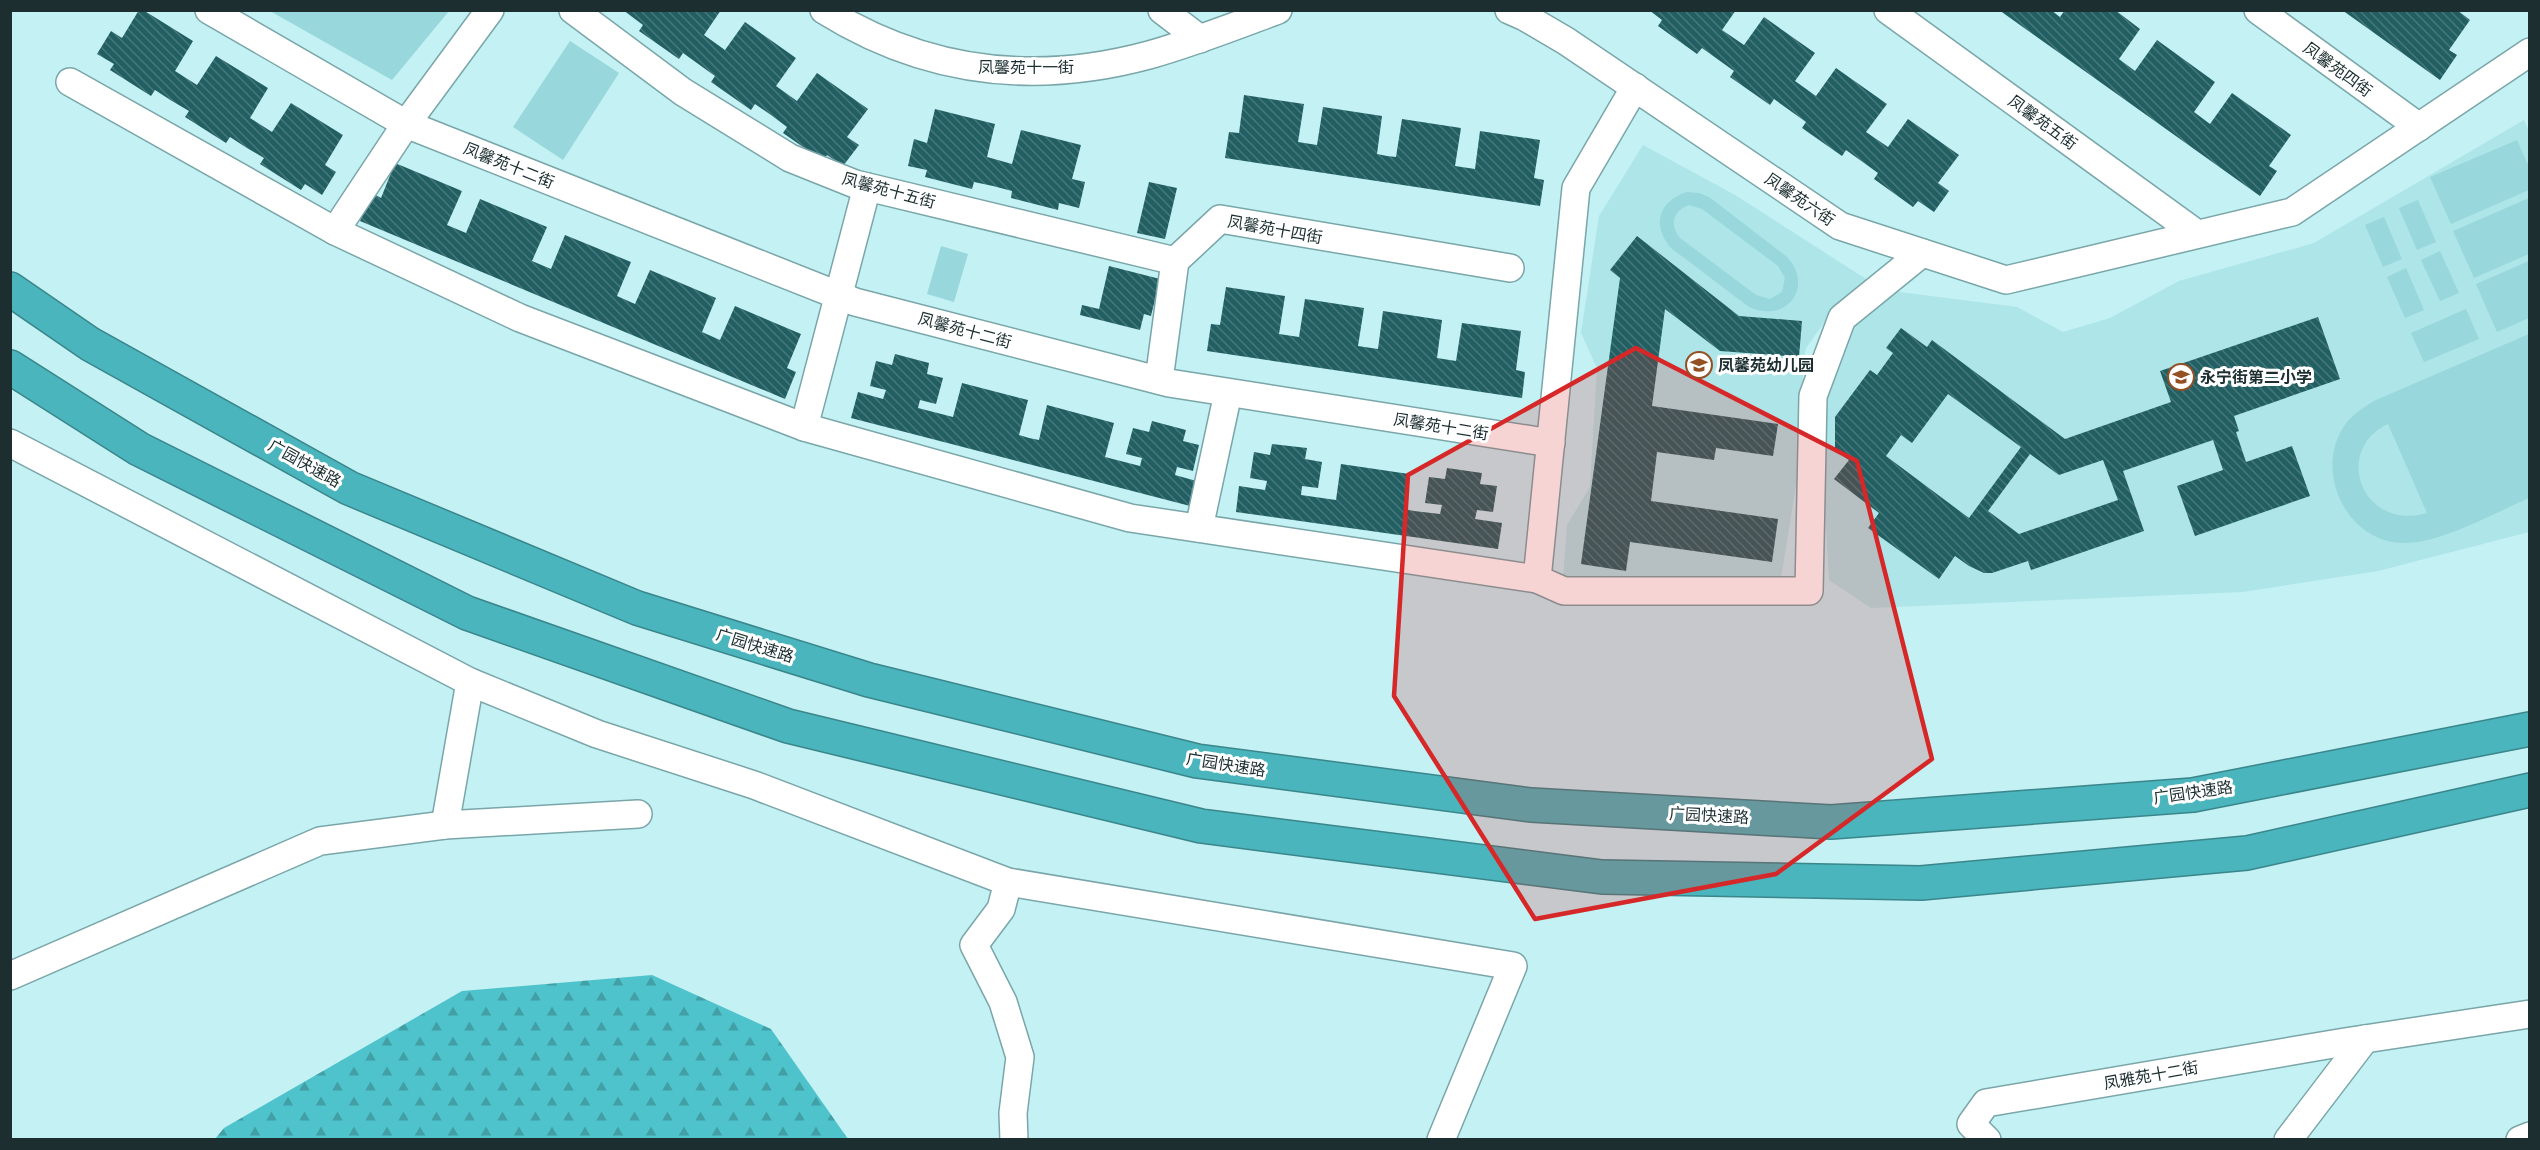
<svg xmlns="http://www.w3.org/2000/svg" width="2540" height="1150" viewBox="0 0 2540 1150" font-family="'Fira Sans Condensed','Noto Sans SC',sans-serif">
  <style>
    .built { fill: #aee5e8 }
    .green { fill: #98d7db; fill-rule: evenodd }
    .forest { fill: url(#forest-firs) }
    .building { fill: url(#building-back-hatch); fill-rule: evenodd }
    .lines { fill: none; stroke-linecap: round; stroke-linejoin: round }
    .minor-casing { stroke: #7aa6a9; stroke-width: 30 }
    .highway-casing { stroke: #3a868b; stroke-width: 36 }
    .minor { stroke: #fff; stroke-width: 27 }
    .highway { stroke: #4ab5bc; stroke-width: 33 }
    .marked { fill: #d62828; fill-opacity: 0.2; stroke: #d62828; stroke-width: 4.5; stroke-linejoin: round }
    .labels { text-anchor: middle; stroke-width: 6; stroke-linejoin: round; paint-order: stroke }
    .street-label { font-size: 16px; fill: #1c2e2f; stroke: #fff }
    .poi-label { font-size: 16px; font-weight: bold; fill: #1c2e2f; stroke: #fff; text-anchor: start }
  </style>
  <defs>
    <pattern id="forest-firs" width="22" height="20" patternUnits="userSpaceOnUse" patternTransform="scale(1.5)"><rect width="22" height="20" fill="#4fc3cb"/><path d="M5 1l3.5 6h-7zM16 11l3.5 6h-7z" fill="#419fa5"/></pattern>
    <pattern id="building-back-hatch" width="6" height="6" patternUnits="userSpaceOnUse" patternTransform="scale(1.5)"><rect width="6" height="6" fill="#215f63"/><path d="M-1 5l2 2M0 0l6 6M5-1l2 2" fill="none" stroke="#48777a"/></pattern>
  </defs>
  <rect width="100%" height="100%" fill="#c3f1f4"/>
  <g class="built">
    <polygon points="2524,120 2529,131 2529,532 2378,571 2243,592 1871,608 1829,580 1820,418 1844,336 1892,291 2017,307 2063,332 2110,318 2179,281 2314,243"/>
    <polygon points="1643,145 1735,195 1866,279 1826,320 1806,348 1803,362 1803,443 1780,584 1563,578 1567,525 1590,487 1597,368 1581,333 1599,216"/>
  </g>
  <g class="green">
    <polygon points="270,11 449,11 392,80"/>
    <polygon points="570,41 619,73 563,160 513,127"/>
    <polygon points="2517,140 2529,167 2529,190 2451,224 2430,177"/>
    <path d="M1687 192 1699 193 1709 197 1787 257C1815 287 1786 324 1749 307L1671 248C1651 225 1659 201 1687 192ZM1689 205 1702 209 1778 266 1785 278 1782 292 1770 299 1756 295 1680 238C1669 225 1673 211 1689 205Z"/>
    <polygon points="2529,198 2529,254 2474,278 2453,231"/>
    <polygon points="2418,200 2436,242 2417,250 2399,208"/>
    <polygon points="2384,217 2402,259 2383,267 2365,225"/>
    <polygon points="941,246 968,254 954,302 927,294"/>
    <polygon points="2440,251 2459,293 2440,301 2421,260"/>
    <polygon points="2529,261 2529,318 2497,332 2476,284"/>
    <polygon points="2406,268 2424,310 2405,318 2387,277"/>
    <polygon points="2466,309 2479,339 2424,362 2411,333"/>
    <path d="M2529 334V498C2494 513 2438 545 2401 543 2344 540 2312 467 2347 422 2355 413 2365 406 2376 400ZM2388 424 2427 513C2362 532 2332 450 2388 424Z"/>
  </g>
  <polygon class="forest" points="652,975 771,1029 848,1139 215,1139 224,1128 462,991"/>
  <g class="building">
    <polygon points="139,10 143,10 193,41 175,71 197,85 216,56 268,88 250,118 272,132 291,103 343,135 325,165 336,172 322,195 305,184 301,190 260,164 264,158 247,148 230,137 226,143 185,117 189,111 172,101 155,90 151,96 110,70 114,64 97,54 111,31 122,38"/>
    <polygon points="623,10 721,10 704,35 725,50 745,22 796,58 776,86 797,101 817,73 868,109 847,137 859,145 843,166 827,155 823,161 783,133 787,127 771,115 755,104 751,110 711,82 715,76 683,53 679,59 639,31 643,25"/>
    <polygon points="1649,10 1736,10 1722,30 1744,45 1764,17 1815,53 1795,81 1816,96 1836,68 1887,104 1866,132 1888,147 1908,119 1959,155 1938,183 1949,191 1934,212 1918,201 1913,207 1874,179 1878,173 1846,150 1842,156 1802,128 1806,122 1774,99 1770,105 1730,77 1734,71 1702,48 1697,54 1658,26 1662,20"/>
    <polygon points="1999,10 2051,10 2060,17 2065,10 2115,10 2140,29 2119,59 2135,71 2157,40 2215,82 2194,112 2210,124 2232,93 2291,135 2269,166 2277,171 2260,196"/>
    <polygon points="2342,10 2457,10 2470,20 2449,50 2457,55 2440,80"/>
    <polygon points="1244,95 1304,104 1298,142 1317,145 1323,107 1382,116 1377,154 1387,156 1396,157 1402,119 1461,128 1455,166 1475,169 1480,131 1540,140 1534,178 1544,180 1540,206 1225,158 1229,132 1239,133"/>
    <polygon points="935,109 995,124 987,157 1012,164 1021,130 1081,145 1072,179 1085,182 1079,208 1059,203 1058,210 1011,198 1012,191 993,186 974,182 972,189 925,177 927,170 908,166 914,139 927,143"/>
    <polygon points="395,163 462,191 447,225 466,233 480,199 547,227 532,261 551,269 565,235 631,262 617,296 635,304 650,270 716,298 702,332 720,340 735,306 801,334 787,368 796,372 785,399 360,221 372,193 381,198"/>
    <polygon points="1149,182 1177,188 1165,239 1137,233"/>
    <polygon points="1637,236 1739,316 1802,321 1799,357 1720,351 1665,309 1652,406 1778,424 1773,456 1716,448 1714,460 1657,452 1651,501 1778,519 1772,562 1630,542 1626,571 1581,564 1620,278 1610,270"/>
    <polygon points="1109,266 1160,279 1151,316 1144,314 1140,330 1080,315 1082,305 1099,309"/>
    <polygon points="1226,287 1285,296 1279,334 1299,337 1305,299 1364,308 1358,346 1378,349 1383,311 1442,320 1437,358 1456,361 1462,323 1521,331 1516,370 1525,372 1522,398 1207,351 1211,324 1220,325"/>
    <path d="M2318 317 2340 379 2234 416 2239 431 2236 432 2246 462 2292 446 2310 496 2195 536 2177 486 2223 470 2213 440 2123 471 2144 531 2031 570 2028 561 1992 573H1984L1969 566 1955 556 1939 579 1868 528 1879 513 1834 479 1849 460 1835 451V417L1870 370 1877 375 1893 353 1886 348 1901 328 1927 347 1932 340 2065 439 2171 402 2160 371ZM1948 394 2021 447 1969 518 1886 456 1901 435 1912 443ZM2030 454 2059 475 2103 460 2118 500 2019 534 1988 511Z"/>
    <polygon points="895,354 929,363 927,374 943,378 936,404 920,400 918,408 953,417 962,383 1028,400 1019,435 1029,438 1039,440 1047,405 1114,423 1105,457 1140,466 1142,458 1126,454 1133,428 1149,432 1152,421 1186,430 1183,441 1199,445 1193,471 1177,467 1175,475 1200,482 1194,507 851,418 858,392 883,399 886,390 870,386 876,361 892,365"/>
    <polygon points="1272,444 1307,448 1305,459 1322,462 1318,488 1302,486 1301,495 1336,500 1341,464 1409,474 1404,509 1414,511 1440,514 1442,505 1425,503 1429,477 1445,479 1447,468 1482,473 1480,484 1497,486 1493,512 1477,510 1475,519 1502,523 1498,549 1236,512 1239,486 1265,490 1267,481 1250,478 1254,452 1270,455"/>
  </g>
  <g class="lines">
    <defs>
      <g id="minor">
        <polyline points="209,10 406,124 855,302 1169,383 1551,443"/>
        <polyline points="573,10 683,92 790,158 855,184 1175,261"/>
        <path d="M824 10C925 73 1034 86 1149 55 1192 43 1235 26 1278 10"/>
        <polyline points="1162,10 1200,39"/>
        <polyline points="1509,10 1525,17 1566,41 1840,226 2006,280 2292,212 2530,52"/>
        <polyline points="1888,10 2197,234"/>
        <polyline points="2258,10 2419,127"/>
        <polyline points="70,82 335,231 520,318 804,427 1130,518 1537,579 1576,188 1635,87"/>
        <polyline points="335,231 406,124 490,10"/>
        <polyline points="1159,380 1175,261 1220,219 1510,268"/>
        <polyline points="804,427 867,187"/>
        <polyline points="10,443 470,682 597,734 754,785 1008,882 1513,966 1441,1140"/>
        <polyline points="1199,528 1228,393"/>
        <polyline points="1537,579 1564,591 1809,591 1813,396 1842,318 1922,253"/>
        <polyline points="445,825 470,682"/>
        <polyline points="1008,882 1001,909 974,945 1003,1002 1020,1057 1013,1113 1014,1140"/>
        <polyline points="10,976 320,841 445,825 638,814"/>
        <polyline points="1987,1140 1971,1124 1986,1103 2345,1042 2530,1014"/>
        <polyline points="2288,1140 2365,1039"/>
        <polyline points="2520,1140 2530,1136"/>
      </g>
      <g id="highway">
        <polyline points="10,289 90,344 349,488 637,608 869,680 1197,761 1531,805 1831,822 2193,795 2530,729"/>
        <polyline points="10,367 139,449 467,613 788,726 1201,826 1602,877 1921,883 2247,853 2530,790"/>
      </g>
    </defs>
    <use href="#minor" class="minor-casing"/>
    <use href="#highway" class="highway-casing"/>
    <use href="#minor" class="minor"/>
    <use href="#highway" class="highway"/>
  </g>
  <path class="marked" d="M1636 348 1857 461 1932 759 1776 874 1535 919 1394 696 1408 475Z"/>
  <defs>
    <symbol id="school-ring" viewBox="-11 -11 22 22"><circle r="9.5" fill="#fff" stroke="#944f23" stroke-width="1.5"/><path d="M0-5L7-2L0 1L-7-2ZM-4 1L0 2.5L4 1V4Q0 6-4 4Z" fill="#944f23"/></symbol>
  </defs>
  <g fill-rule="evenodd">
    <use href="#school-ring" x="1684" y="350" width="30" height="30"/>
    <use href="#school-ring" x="2166" y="362" width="30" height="30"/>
  </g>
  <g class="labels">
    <g class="street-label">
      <text x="1026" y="73">凤馨苑十一街</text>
      <text transform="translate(2338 69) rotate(36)" y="6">凤馨苑四街</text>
      <text transform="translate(2043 122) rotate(36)" y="6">凤馨苑五街</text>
      <text transform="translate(509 165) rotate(22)" y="6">凤馨苑十二街</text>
      <text transform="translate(889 190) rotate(15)" y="6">凤馨苑十五街</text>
      <text transform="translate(1800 199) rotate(34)" y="6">凤馨苑六街</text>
      <text transform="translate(1275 229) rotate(10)" y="6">凤馨苑十四街</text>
      <text transform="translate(965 330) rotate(15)" y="6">凤馨苑十二街</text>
      <text transform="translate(1441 426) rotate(9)" y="6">凤馨苑十二街</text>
      <text transform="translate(305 463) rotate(29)" y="6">广园快速路</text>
      <text transform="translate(755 645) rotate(17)" y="6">广园快速路</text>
      <text transform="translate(1226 764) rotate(9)" y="6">广园快速路</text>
      <text transform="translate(2193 792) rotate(-8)" y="6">广园快速路</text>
      <text transform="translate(1709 815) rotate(3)" y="6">广园快速路</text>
      <text transform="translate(2151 1075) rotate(-10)" y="6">凤雅苑十二街</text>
    </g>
    <g class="poi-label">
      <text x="1718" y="371">凤馨苑幼儿园</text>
      <text x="2200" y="383">永宁街第二小学</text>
    </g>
  </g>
  <rect width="2540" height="1150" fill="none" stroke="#1c2e2f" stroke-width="24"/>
</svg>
